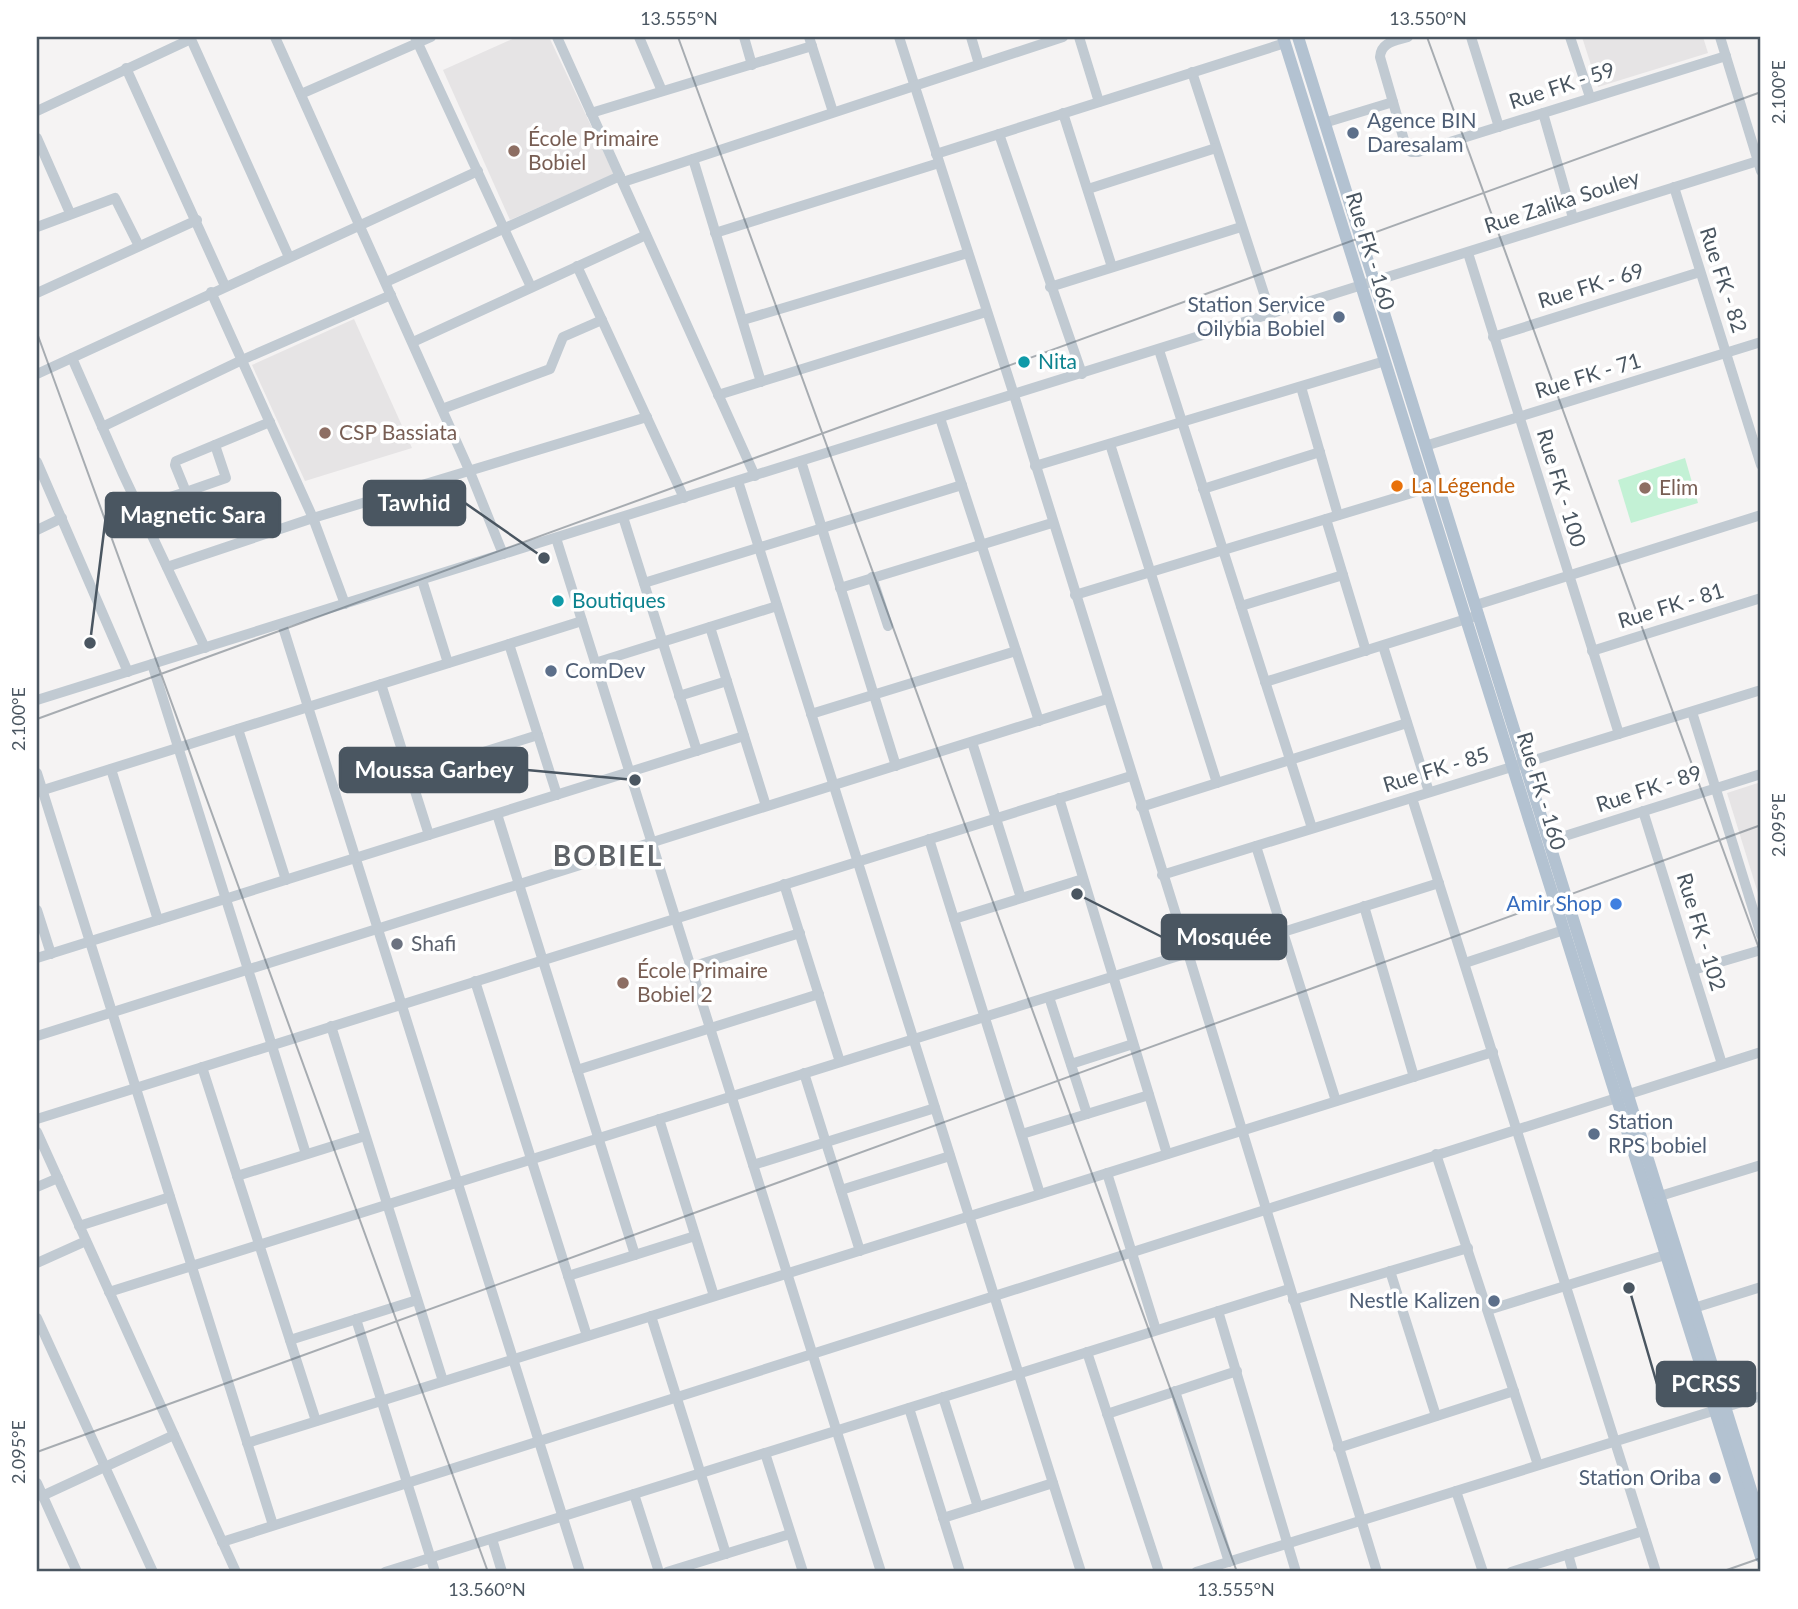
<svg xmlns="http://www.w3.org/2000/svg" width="1798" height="1609" viewBox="0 0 1798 1609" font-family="Lato,sans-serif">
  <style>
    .education { fill: #e6e4e5 }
    .green { fill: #c3f1d5 }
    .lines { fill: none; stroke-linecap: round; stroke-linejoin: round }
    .minor { stroke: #c1cad2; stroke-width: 10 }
    .major { stroke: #b3c2d1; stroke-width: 12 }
    .ticks { fill: none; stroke: #4a5661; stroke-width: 2; stroke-opacity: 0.45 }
    .service-dot { fill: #5c6f8a; stroke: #fff; stroke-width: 2.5 }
    .education-dot { fill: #8d6e63; stroke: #fff; stroke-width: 2.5 }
    .culture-dot { fill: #0f9aa8; stroke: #fff; stroke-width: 2.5 }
    .food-dot { fill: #e8710a; stroke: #fff; stroke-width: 2.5 }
    .shop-dot { fill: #3f7fe0; stroke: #fff; stroke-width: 2.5 }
    .worship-dot { fill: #6b7280; stroke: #fff; stroke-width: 2.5 }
    .labels { text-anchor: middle; stroke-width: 7; stroke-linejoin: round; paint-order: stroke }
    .street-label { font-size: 21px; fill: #4a5661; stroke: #fff }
    .service-label { font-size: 21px; fill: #4e5e75; stroke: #fff; text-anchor: start }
    .education-label { font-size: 21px; fill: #785e54; stroke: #fff; text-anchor: start }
    .culture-label { font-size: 21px; fill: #0d838f; stroke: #fff; text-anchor: start }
    .food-label { font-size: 21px; fill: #c56008; stroke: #fff; text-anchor: start }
    .shop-label { font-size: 21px; fill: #366cbe; stroke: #fff; text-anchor: end }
    .worship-label { font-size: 21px; fill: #5b616d; stroke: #fff; text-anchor: start }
    .district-label { font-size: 28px; font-weight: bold; letter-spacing: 2px; fill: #5f6368; stroke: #fff }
    .leader { fill: none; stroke: #4a5661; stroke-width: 2.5 }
    .callout-dot { fill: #4a5661; stroke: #fff; stroke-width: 2.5 }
    .callout { fill: #4a5661; stroke: #4a5661; stroke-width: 2.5 }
    .callout-label { font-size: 23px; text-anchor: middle; font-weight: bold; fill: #fff }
    .neatline { fill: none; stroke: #4a5661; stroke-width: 2.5 }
    .ticks-label { font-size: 18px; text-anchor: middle; fill: #4a5661 }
  </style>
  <rect width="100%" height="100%" fill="#f5f3f3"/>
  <g class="education">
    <polygon points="517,37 549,37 614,174 510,220 443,70"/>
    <polygon points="1582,37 1703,37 1708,53 1598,87"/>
    <polygon points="354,319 412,448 305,481 252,365"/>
    <polygon points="1761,782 1761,903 1727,793"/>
  </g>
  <polygon class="green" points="1685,458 1698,503 1631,523 1618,480"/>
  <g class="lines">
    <g class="minor">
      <polyline points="190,37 289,257"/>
      <polyline points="275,37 470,472 503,554"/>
      <polyline points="415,37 531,287"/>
      <polyline points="557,37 755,476"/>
      <polyline points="639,37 662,91"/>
      <polyline points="744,37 752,65"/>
      <polyline points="809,37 833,112"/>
      <polyline points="899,37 1014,395 1188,953 1377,1572"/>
      <polyline points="971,37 979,64"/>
      <polyline points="1079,37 1099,102"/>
      <path d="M1408 37C1395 41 1381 42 1380 57L1406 147 1411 152H1418L1726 56"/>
      <polyline points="1471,37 1499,127"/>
      <polyline points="1570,37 1590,97"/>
      <polyline points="1720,37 1761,171"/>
      <polyline points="126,68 225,286"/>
      <polyline points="1192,72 1271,315"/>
      <polyline points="301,94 431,37"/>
      <polyline points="37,111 191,39"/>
      <polyline points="591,113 812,46"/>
      <polyline points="1063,113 1112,267"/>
      <polyline points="1543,113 1573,218"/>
      <polyline points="1324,123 1393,102"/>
      <polyline points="999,134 1082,374"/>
      <polyline points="37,138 70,213"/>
      <polyline points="936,154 1285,43"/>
      <polyline points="693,159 761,382"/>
      <polyline points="623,182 1063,37"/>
      <polyline points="1674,187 1761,465"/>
      <polyline points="1088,189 1216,148"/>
      <polyline points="37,227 115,198 139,246"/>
      <polyline points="715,233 939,163"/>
      <polyline points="1468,253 1619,734"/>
      <polyline points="577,266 684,498"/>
      <polyline points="386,282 620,176"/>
      <polyline points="1050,287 1241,227"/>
      <polyline points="211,292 313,518 345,604"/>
      <polyline points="37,293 197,220"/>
      <polyline points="743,320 968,253"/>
      <polyline points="1493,337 1700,272"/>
      <polyline points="413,342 646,235"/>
      <polyline points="1159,350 1312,828"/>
      <polyline points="72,358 122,472 205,648"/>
      <polyline points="37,374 478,171"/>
      <polyline points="1301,387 1338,515"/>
      <polyline points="718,395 986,312"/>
      <polyline points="442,409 550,369 563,337 602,320"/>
      <polyline points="940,418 1039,721"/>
      <polyline points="102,427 242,360 391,295"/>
      <polyline points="1110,444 1217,783"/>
      <polyline points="1425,446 1761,342"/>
      <polyline points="801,461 896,766"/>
      <polyline points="37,462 128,672"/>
      <polyline points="1035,466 1385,361"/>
      <polyline points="738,481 1081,1572"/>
      <polyline points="1203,489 1320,452"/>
      <polyline points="186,492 226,478 215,445"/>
      <polyline points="138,507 186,492 175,465 176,461 270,422"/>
      <polyline points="623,517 697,751"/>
      <polyline points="1326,519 1366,651"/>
      <polyline points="37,530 62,518"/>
      <polyline points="556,538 881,1572"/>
      <polyline points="167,567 313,518 647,417"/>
      <polyline points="872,577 888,626"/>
      <polyline points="422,580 448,663"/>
      <polyline points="644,583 962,485"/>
      <polyline points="840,588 1052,523"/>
      <polyline points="1075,595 1425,489"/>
      <polyline points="1476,605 1761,515"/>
      <polyline points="1241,606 1343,575"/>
      <polyline points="282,624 580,1572"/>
      <polyline points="710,627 766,806"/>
      <polyline points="509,644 582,621"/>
      <polyline points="1383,646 1429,792"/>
      <polyline points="1592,651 1761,598"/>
      <polyline points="595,663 777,606"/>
      <polyline points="152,664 306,1154"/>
      <polyline points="1265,682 1479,615"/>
      <polyline points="381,684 429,835"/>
      <polyline points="679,696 727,681"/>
      <polyline points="37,700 1761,160"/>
      <polyline points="1692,712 1761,935"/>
      <polyline points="811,714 1016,651"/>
      <polyline points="238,729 286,880"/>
      <polyline points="972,742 1021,898"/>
      <polyline points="111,769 158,920"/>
      <polyline points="37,773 273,1525"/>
      <polyline points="410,775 538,735"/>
      <polyline points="37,792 509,644 557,795"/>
      <polyline points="1059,798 1167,1154"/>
      <polyline points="1412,798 1656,1572"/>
      <polyline points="1141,807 1407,723"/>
      <polyline points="1643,811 1722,1064"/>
      <polyline points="497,814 635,1255"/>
      <polyline points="929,839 1040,1194"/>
      <polyline points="1549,841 1761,774"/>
      <polyline points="1256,846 1336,1101"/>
      <polyline points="1162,875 1761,690"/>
      <polyline points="784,884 840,1062"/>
      <polyline points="1364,906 1414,1077"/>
      <polyline points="37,910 51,954"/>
      <polyline points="954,919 1083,879"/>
      <polyline points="1283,932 1439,883"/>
      <polyline points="37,958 744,736"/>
      <polyline points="1465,963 1564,930"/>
      <polyline points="691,967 800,933"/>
      <polyline points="1693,970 1761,950"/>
      <polyline points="475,981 587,1336"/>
      <polyline points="1049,997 1087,1114"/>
      <polyline points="331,1026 443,1381"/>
      <polyline points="37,1036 1107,699"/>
      <polyline points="1071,1064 1133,1044"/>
      <polyline points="202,1067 316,1421"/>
      <polyline points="577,1070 819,994"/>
      <polyline points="804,1073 860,1251"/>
      <polyline points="37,1119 1131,776"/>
      <polyline points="659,1119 714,1296"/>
      <polyline points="37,1132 236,1572"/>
      <polyline points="1022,1134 1149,1095"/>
      <polyline points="1436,1154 1538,1465"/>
      <polyline points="753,1165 935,1108"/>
      <polyline points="1107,1173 1156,1330"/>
      <polyline points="237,1176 365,1136"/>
      <polyline points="37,1187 58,1178"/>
      <polyline points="841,1190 950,1156"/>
      <polyline points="1660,1196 1761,1165"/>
      <polyline points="79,1226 170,1197"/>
      <polyline points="37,1263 86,1241"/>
      <polyline points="1390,1271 1436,1416"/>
      <polyline points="568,1276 695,1236"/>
      <polyline points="109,1292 1188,953"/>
      <polyline points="1293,1300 1468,1248"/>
      <polyline points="1694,1308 1761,1287"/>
      <polyline points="1488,1310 1665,1255"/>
      <polyline points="1218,1311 1296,1572"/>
      <polyline points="651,1316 726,1554"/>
      <polyline points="37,1318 153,1572"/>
      <polyline points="356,1319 435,1572"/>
      <polyline points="290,1340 417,1300"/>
      <polyline points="1087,1352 1159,1572"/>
      <polyline points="1175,1391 1229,1562"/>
      <polyline points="943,1397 978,1507"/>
      <polyline points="909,1408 960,1572"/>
      <polyline points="1107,1414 1237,1371"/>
      <polyline points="247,1443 1493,1052"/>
      <polyline points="1338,1448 1514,1391"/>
      <polyline points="765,1453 803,1572"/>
      <polyline points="37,1483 77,1572"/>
      <polyline points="1456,1491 1483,1572"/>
      <polyline points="37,1494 42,1496 174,1435"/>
      <polyline points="634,1494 659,1572"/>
      <polyline points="943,1518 1053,1483"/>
      <polyline points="492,1539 502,1572"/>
      <polyline points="222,1542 1761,1052"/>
      <polyline points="1568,1554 1573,1572"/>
      <polyline points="385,1572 1289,1289"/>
      <polyline points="667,1572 790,1534"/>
      <polyline points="1196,1572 1761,1396"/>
      <polyline points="1511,1572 1643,1531"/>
    </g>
    <g class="major">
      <polyline points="1283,37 1761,1557"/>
      <polyline points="1298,37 1761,1522"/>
    </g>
  </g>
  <path class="ticks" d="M678 37 1237 1572M1427 37 1761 954M37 333 488 1572M37 719 1761 92M37 1452 1761 825M1721 1572 1761 1558"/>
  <g class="service-dot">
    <circle cx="1353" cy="133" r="7"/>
    <circle cx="1339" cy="317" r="7"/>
    <circle cx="551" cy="671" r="7"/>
    <circle cx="1594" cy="1134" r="7"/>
    <circle cx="1494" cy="1301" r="7"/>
    <circle cx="1715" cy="1478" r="7"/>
  </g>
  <g class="education-dot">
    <circle cx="514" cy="151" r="7"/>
    <circle cx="325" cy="433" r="7"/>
    <circle cx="1645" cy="488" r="7"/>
    <circle cx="623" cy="983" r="7"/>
  </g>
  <g class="culture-dot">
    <circle cx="1024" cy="362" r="7"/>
    <circle cx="558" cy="601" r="7"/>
  </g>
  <circle class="food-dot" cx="1397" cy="486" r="7"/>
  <circle class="shop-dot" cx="1616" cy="904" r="7"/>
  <circle class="worship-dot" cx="397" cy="944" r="7"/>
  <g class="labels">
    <g class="street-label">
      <text transform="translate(1562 86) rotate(-18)" y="7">Rue FK - 59</text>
      <text transform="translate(1562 202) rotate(-18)" y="7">Rue Zalika Souley</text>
      <text transform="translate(1370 251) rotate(73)" y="7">Rue FK - 160</text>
      <text transform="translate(1723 280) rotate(72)" y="7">Rue FK - 82</text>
      <text transform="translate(1591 286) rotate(-17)" y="7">Rue FK - 69</text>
      <text transform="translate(1588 376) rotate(-17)" y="7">Rue FK - 71</text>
      <text transform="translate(1561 488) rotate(73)" y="7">Rue FK - 100</text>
      <text transform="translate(1671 606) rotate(-17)" y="7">Rue FK - 81</text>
      <text transform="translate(1436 770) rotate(-17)" y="7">Rue FK - 85</text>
      <text transform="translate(1649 789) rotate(-18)" y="7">Rue FK - 89</text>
      <text transform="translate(1541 791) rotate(73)" y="7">Rue FK - 160</text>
      <text transform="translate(1701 932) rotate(73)" y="7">Rue FK - 102</text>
    </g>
    <g class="service-label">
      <text x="1367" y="128">Agence BIN<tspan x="1367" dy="24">Daresalam</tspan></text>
      <text x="1325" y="312" text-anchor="end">Station Service<tspan x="1325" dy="24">Oilybia Bobiel</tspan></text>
      <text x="565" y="678">ComDev</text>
      <text x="1608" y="1129">Station<tspan x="1608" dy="24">RPS bobiel</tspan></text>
      <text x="1480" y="1308" text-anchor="end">Nestle Kalizen</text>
      <text x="1701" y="1485" text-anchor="end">Station Oriba</text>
    </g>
    <g class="education-label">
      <text x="528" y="146">École Primaire<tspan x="528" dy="24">Bobiel</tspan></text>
      <text x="339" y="440">CSP Bassiata</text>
      <text x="1659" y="495">Elim</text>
      <text x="637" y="978">École Primaire<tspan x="637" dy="24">Bobiel 2</tspan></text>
    </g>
    <g class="culture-label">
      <text x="1038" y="369">Nita</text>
      <text x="572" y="608">Boutiques</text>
    </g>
    <g class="food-label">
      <text x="1411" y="493">La Légende</text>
    </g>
    <g class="shop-label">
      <text x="1602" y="911">Amir Shop</text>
    </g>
    <g class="worship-label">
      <text x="411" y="951">Shafi</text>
    </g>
    <g class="district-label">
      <text x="608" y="866">BOBIEL</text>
    </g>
  </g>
  <path class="leader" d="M544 558L465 503M90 643L106 515M635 780L527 770M1077 894L1162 937M1629 1288L1657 1384"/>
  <g class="callout-dot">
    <circle cx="544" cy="558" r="7"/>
    <circle cx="90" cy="643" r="7"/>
    <circle cx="635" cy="780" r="7"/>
    <circle cx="1077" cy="894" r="7"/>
    <circle cx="1629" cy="1288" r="7"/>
  </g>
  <g class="callout">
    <rect x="364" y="481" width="101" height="44" rx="7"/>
    <rect x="106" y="493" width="174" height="44" rx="7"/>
    <rect x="340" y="748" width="187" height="44" rx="7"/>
    <rect x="1162" y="915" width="124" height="44" rx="7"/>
    <rect x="1657" y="1362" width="98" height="44" rx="7"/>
  </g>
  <g class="callout-label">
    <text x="414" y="511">Tawhid</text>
    <text x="193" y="523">Magnetic Sara</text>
    <text x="434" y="778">Moussa Garbey</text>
    <text x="1224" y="945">Mosquée</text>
    <text x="1706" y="1392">PCRSS</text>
  </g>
  <rect width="1798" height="1609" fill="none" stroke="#ffffff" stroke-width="77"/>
  <rect x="38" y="38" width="1721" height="1532" class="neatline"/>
  <g class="ticks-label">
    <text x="679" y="25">13.555°N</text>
    <text x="1428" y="25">13.550°N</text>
    <text transform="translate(1779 92) rotate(-90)" y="6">2.100°E</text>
    <text transform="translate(19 719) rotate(-90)" y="6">2.100°E</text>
    <text transform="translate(1779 825) rotate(-90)" y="6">2.095°E</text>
    <text transform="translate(19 1452) rotate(-90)" y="6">2.095°E</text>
    <text x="487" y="1596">13.560°N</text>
    <text x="1236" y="1596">13.555°N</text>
  </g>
</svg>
